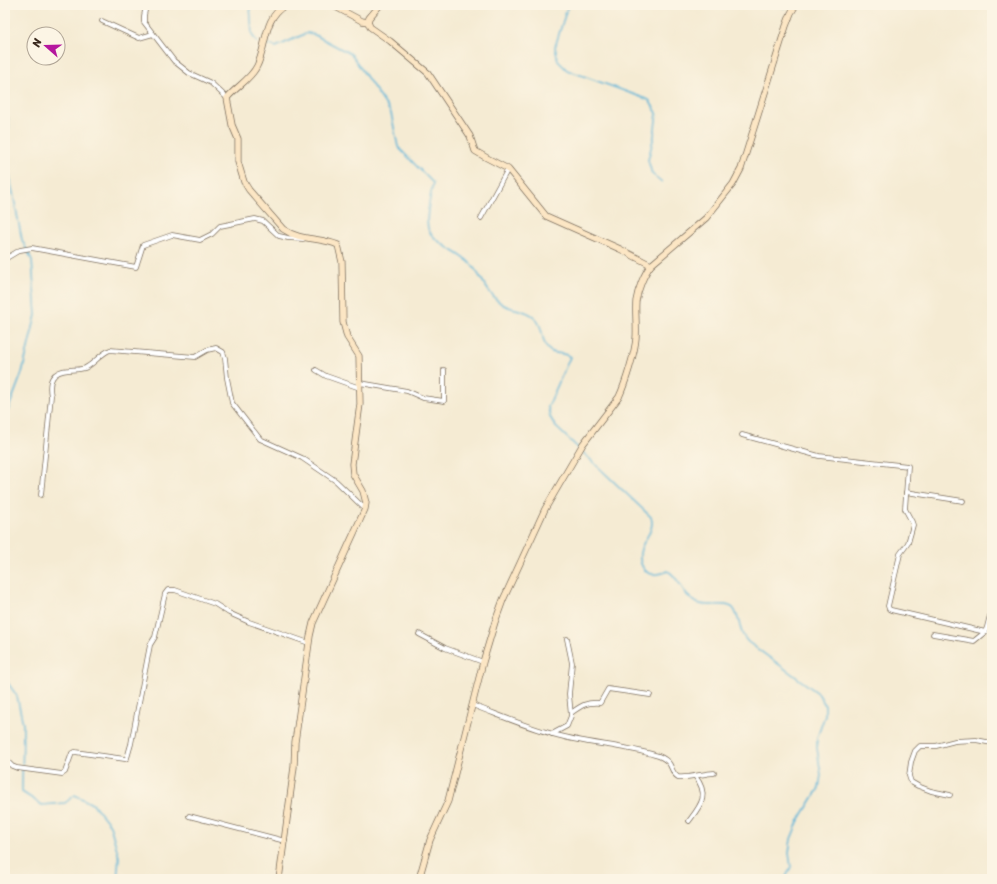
<svg xmlns="http://www.w3.org/2000/svg" width="997" height="884" viewBox="0 0 997 884" font-family="Sriracha,sans-serif">
  <style>
    .lines { fill: none; stroke-linecap: round; stroke-linejoin: round }
    .stream { stroke: #5ab4d8; stroke-width: 1.5 }
    .street-casing { stroke: #7c6e5d; stroke-width: 5.5 }
    .secondary-casing { stroke: #7c6e5d; stroke-width: 7 }
    .street { stroke: #fff; stroke-width: 4 }
    .secondary { stroke: #fce6c4; stroke-width: 5.5 }
  </style>
  <rect width="100%" height="100%" fill="#fcf5e5"/>
  <filter id="ink" filterUnits="userSpaceOnUse"><feTurbulence type="fractalNoise" baseFrequency=".025" numOctaves="2"/><feDisplacementMap in="SourceGraphic" scale="8" xChannelSelector="R" yChannelSelector="G"/><feConvolveMatrix kernelMatrix="1 2 1 2 8 2 1 2 1" color-interpolation-filters="sRGB"/></filter>
  <filter id="wash" filterUnits="userSpaceOnUse"><feTurbulence type="fractalNoise" baseFrequency=".012" numOctaves="4" result="noise"/><feDisplacementMap in="SourceGraphic" scale="16" xChannelSelector="R" yChannelSelector="G"/><feGaussianBlur stdDeviation="0.9" result="paint"/><feColorMatrix in="noise" values="0 0 0 0 0 0 0 0 0 0 0 0 0 0 0 0 0 1.4 0 .05"/><feComposite in="paint" operator="in"/></filter>
  <g filter="url(#wash)">
    <rect width="100%" height="100%" fill="#f5ebd3"/>
    <g class="lines">
      <g class="stream">
        <polyline points="250,5 252,35 257,42"/>
        <polyline points="568,5 555,47 558,61 567,70 649,100 657,113 654,136 648,160 652,174 662,182"/>
        <polyline points="774,5 785,8"/>
        <path d="M267 44 276 47 307 33 313 34 351 54 391 113 398 147 433 183C431 195 424 220 429 231 436 243 457 252 468 261 481 273 486 294 502 304 512 310 524 309 533 316 545 325 540 344 550 351 557 355 564 352 570 357L548 407 550 417 556 427 651 517C655 530 645 537 641 549 638 558 641 572 652 574 657 575 663 573 668 571 681 579 683 597 697 603 707 608 726 601 733 608 739 615 739 627 743 635 744 637 746 640 748 642L818 693 825 705V715L817 738V748L821 775 819 788 798 822 791 839 789 853 791 867 785 879"/>
        <polyline points="5,103 9,126 5,152 22,240 32,260 36,315 22,373 5,418"/>
        <polyline points="5,679 17,696 23,724 22,792 42,805 65,803 75,795 94,805 110,825 119,857 117,879"/>
      </g>
    </g>
  </g>
  <g filter="url(#ink)">
    <g class="lines">
      <defs>
        <g id="street">
          <polyline points="146,5 144,16 144,22 174,61 189,73 211,83 227,98"/>
          <polyline points="102,21 139,38 153,34"/>
          <polyline points="481,218 508,169"/>
          <polyline points="5,259 20,250 32,248 136,267 143,245 172,235 200,240 212,234 220,226 255,219 263,221 279,236 288,238 303,239"/>
          <polyline points="316,370 326,376 360,388"/>
          <polyline points="360,383 407,391 423,398 444,401 444,370"/>
          <path d="M742 435 819 456 908 466 905 509 912 522 913 525 908 543 900 554 888 606 889 609 891 610 981 631 985 632C988 627 988 621 990 616H992"/>
          <polyline points="906,492 963,501"/>
          <path d="M41 495 51 396C48 381 52 371 69 370 74 369 80 370 85 368 94 364 100 354 110 350L195 357 207 350 216 348 223 352 225 358 227 378 232 403 260 439 302 458 336 481 365 509"/>
          <polyline points="419,634 445,648 483,662"/>
          <polyline points="933,634 974,641 985,632"/>
          <path d="M472 705C499 715 526 727 553 734 586 744 621 745 655 755 659 756 665 759 668 762 672 766 672 774 678 777 686 779 705 773 714 773"/>
          <path d="M571 713C582 705 586 702 600 703L608 689 650 695"/>
          <polyline points="552,734 567,726 571,716 569,694 572,663 567,639"/>
          <polyline points="5,759 12,766 17,768 62,774 65,772 72,753 75,752 125,759 127,758 131,744 150,645 155,637 165,594 168,590 175,590 215,604 229,613 249,622 309,643"/>
          <polyline points="950,795 931,791 918,786 911,782 909,776 911,762 915,751 920,746 936,746 955,741 976,740 992,743"/>
          <polyline points="189,816 285,841"/>
          <path d="M689 821C701 805 710 795 695 776"/>
        </g>
        <g id="secondary">
          <polyline points="332,5 362,21 368,22"/>
          <polyline points="380,5 369,18 368,22 370,27 390,41 428,73 470,136 475,151 487,158 508,169 546,216 620,249 651,265"/>
          <path d="M279 879 294 767 295 742 310 636 313 623 365 509 366 503 363 491 353 474 352 464 360 404 359 356 347 337 343 322 342 262 338 245C320 237 300 241 283 229L249 190 244 182 238 162V139L232 125 227 98C236 87 251 79 257 66 267 46 263 17 286 5"/>
          <path d="M419 879 430 840 448 801 483 662 495 622 503 600 545 509 583 444 619 397C625 384 635 353 636 338 637 326 635 314 636 301 638 289 644 274 651 265L706 218 733 184 741 169 786 26 791 13 796 5"/>
        </g>
      </defs>
      <use href="#street" class="street-casing"/>
      <use href="#secondary" class="secondary-casing"/>
      <use href="#street" class="street"/>
      <use href="#secondary" class="secondary"/>
    </g>
  </g>
  <rect width="997" height="884" fill="none" stroke="#fcf5e5" stroke-width="20"/>
  <g transform="translate(46 46) rotate(290)"><circle r="19" fill="#fcf5e5" stroke="#afa495"/>
  <path d="M0-3L7 15L0 10L-7 15Z" fill="#b5179e"/>
  <text y="-6" font-size="11" font-weight="bold" text-anchor="middle" fill="#3b2a1e">N</text>
  </g>
</svg>
